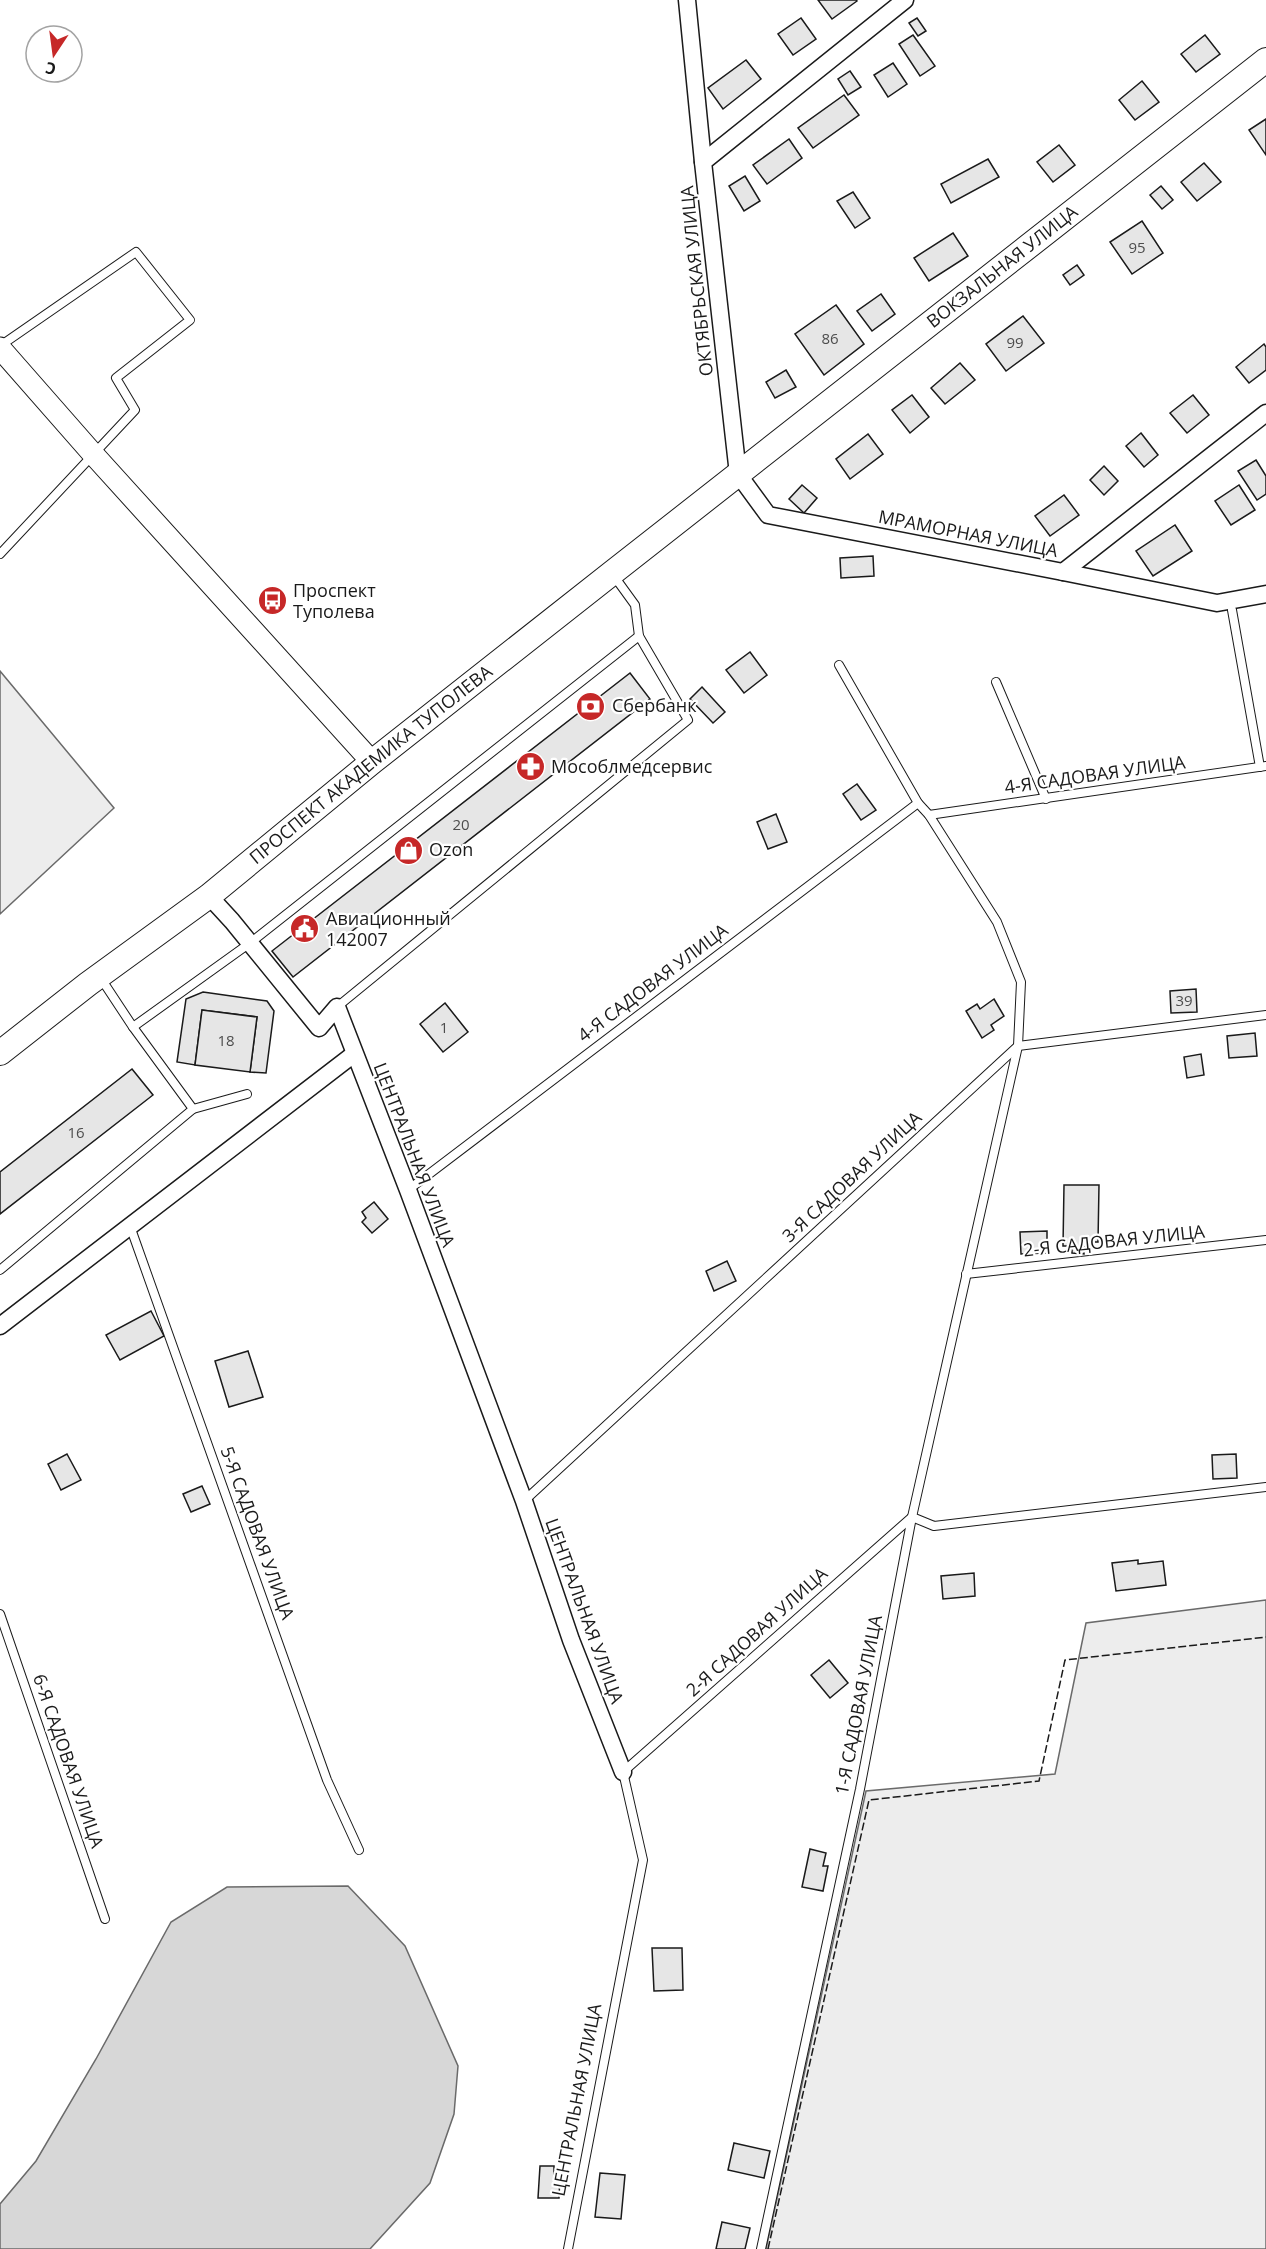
<svg xmlns="http://www.w3.org/2000/svg" width="1266" height="2249" viewBox="0 0 1266 2249" font-family="'Open Sans',sans-serif">
  <style>
    .built { fill: #ededed; stroke: #6a6a6a; stroke-width: 1.5 }
    .water { fill: #d7d7d7; stroke: #6a6a6a; stroke-width: 1.5 }
    .building { fill: #e6e6e6; stroke: #1a1a1a; stroke-width: 1.5 }
    .lines { fill: none; stroke-linecap: round; stroke-linejoin: round }
    .service-casing { stroke: #1a1a1a; stroke-width: 10 }
    .minor-casing { stroke: #1a1a1a; stroke-width: 19 }
    .tertiary-casing { stroke: #1a1a1a; stroke-width: 23 }
    .secondary-casing { stroke: #1a1a1a; stroke-width: 26 }
    .service { stroke: #fff; stroke-width: 8 }
    .minor { stroke: #fff; stroke-width: 16 }
    .tertiary { stroke: #fff; stroke-width: 21 }
    .secondary { stroke: #fff; stroke-width: 24 }
    .fence { stroke: #1a1a1a; stroke-width: 1.5; stroke-dasharray: 8 3; stroke-linecap: butt }
    .labels { text-anchor: middle; stroke-width: 4.5; stroke-linejoin: round; paint-order: stroke }
    .number-label { font-size: 15px; fill: #4d4d4d }
    .street-label { font-size: 18px; fill: #1a1a1a; stroke: #fff }
    .poi-label { font-size: 18px; fill: #1a1a1a; stroke: #fff; text-anchor: start }
  </style>
  <rect width="100%" height="100%" fill="#fff"/>
  <g class="built">
    <polygon points="0,671 114,808 0,914"/>
    <polygon points="1266,1600 1266,2249 766,2249 866,1791 1055,1774 1086,1623"/>
  </g>
  <polygon class="water" points="348,1886 405,1946 458,2066 454,2114 430,2183 370,2249 0,2249 0,2204 36,2161 96,2059 171,1922 227,1887"/>
  <g class="building">
    <polygon points="818,0 856,0 857,1 832,19"/>
    <polygon points="801,18 816,39 793,55 778,34"/>
    <polygon points="917,18 926,31 918,36 909,23"/>
    <polygon points="913,35 935,66 920,76 899,44"/>
    <polygon points="1205,35 1220,54 1196,72 1181,54"/>
    <polygon points="746,60 761,79 723,109 708,88"/>
    <polygon points="893,63 907,84 888,97 874,75"/>
    <polygon points="850,71 861,87 848,95 838,79"/>
    <polygon points="1142,81 1159,102 1135,120 1119,100"/>
    <polygon points="844,95 859,115 813,148 798,128"/>
    <polygon points="1266,119 1266,155 1249,130"/>
    <polygon points="789,139 802,158 767,184 753,165"/>
    <polygon points="1059,145 1075,165 1053,182 1037,162"/>
    <polygon points="988,159 999,177 951,203 941,184"/>
    <polygon points="1204,163 1221,182 1197,201 1181,182"/>
    <polygon points="745,176 760,201 744,211 729,186"/>
    <polygon points="1161,186 1173,200 1162,209 1150,195"/>
    <polygon points="853,192 870,218 855,228 837,201"/>
    <polygon points="1142,221 1163,253 1132,274 1110,242"/>
    <polygon points="953,233 968,256 929,281 914,258"/>
    <polygon points="1077,265 1084,275 1070,285 1063,275"/>
    <polygon points="881,294 895,314 872,331 857,311"/>
    <polygon points="836,305 864,344 824,375 795,334"/>
    <polygon points="1023,316 1044,343 1006,371 986,344"/>
    <polygon points="1264,344 1266,347 1266,370 1249,383 1236,367"/>
    <polygon points="960,363 975,380 945,404 931,388"/>
    <polygon points="786,370 796,387 775,398 766,382"/>
    <polygon points="912,395 929,417 910,433 892,410"/>
    <polygon points="1193,395 1209,415 1187,433 1170,413"/>
    <polygon points="1141,433 1158,455 1144,467 1126,446"/>
    <polygon points="868,434 883,454 850,479 836,459"/>
    <polygon points="1256,460 1266,476 1266,494 1257,500 1238,471"/>
    <polygon points="1104,466 1118,481 1104,495 1090,480"/>
    <polygon points="802,485 817,498 804,513 789,499"/>
    <polygon points="1239,485 1255,510 1231,525 1215,501"/>
    <polygon points="1064,495 1079,515 1050,536 1035,516"/>
    <polygon points="1175,525 1192,551 1153,576 1136,551"/>
    <polygon points="873,556 874,576 841,578 840,558"/>
    <polygon points="750,652 767,675 744,693 726,670"/>
    <polygon points="630,673 650,699 293,977 272,951"/>
    <polygon points="702,687 725,712 713,723 690,699"/>
    <polygon points="857,784 876,810 861,820 843,794"/>
    <polygon points="776,814 787,842 768,849 757,822"/>
    <polygon points="1196,989 1197,1012 1171,1013 1170,991"/>
    <polygon points="203,992 267,1001 274,1011 266,1073 250,1072 257,1017 202,1010 195,1065 177,1062 186,999"/>
    <polygon points="994,999 1004,1016 991,1025 994,1030 982,1038 966,1011 977,1004 980,1009"/>
    <polygon points="445,1003 468,1032 443,1052 420,1024"/>
    <polygon points="202,1010 257,1017 250,1072 195,1065"/>
    <polygon points="1255,1033 1257,1056 1229,1058 1227,1036"/>
    <polygon points="1201,1054 1204,1075 1187,1078 1184,1057"/>
    <polygon points="132,1069 153,1095 0,1214 0,1172"/>
    <polygon points="1064,1185 1099,1185 1098,1242 1084,1242 1084,1254 1072,1253 1072,1246 1063,1246"/>
    <polygon points="374,1202 388,1219 372,1233 362,1222 366,1218 362,1212"/>
    <polygon points="1047,1231 1047,1253 1021,1254 1020,1232"/>
    <polygon points="727,1261 736,1281 714,1291 706,1271"/>
    <polygon points="151,1311 164,1336 120,1360 106,1335"/>
    <polygon points="248,1351 263,1397 229,1407 215,1361"/>
    <polygon points="67,1454 81,1480 61,1490 48,1464"/>
    <polygon points="1236,1454 1237,1478 1213,1479 1212,1455"/>
    <polygon points="202,1486 210,1504 191,1512 183,1494"/>
    <polygon points="1138,1560 1138,1564 1163,1561 1166,1585 1116,1591 1112,1563"/>
    <polygon points="974,1573 975,1596 943,1599 941,1576"/>
    <polygon points="829,1660 848,1683 830,1698 811,1675"/>
    <polygon points="810,1849 826,1853 823,1866 828,1866 823,1891 802,1887"/>
    <polygon points="652,1948 682,1948 683,1990 654,1991"/>
    <polygon points="734,2143 770,2151 764,2178 728,2170"/>
    <polygon points="540,2166 554,2166 554,2174 560,2174 559,2198 538,2198"/>
    <polygon points="600,2173 625,2175 621,2219 595,2217"/>
    <polygon points="722,2222 750,2228 745,2249 716,2249"/>
  </g>
  <g class="lines">
    <defs>
      <g id="service">
        <polyline points="0,554 135,410 116,378 190,320 136,252 0,346"/>
        <polyline points="1232,610 1260,767"/>
        <polyline points="996,682 1046,799"/>
        <polyline points="929,815 1266,766"/>
        <polyline points="100,977 133,1027 250,943 639,636"/>
        <polyline points="337,1007 688,720 639,636 635,605 614,576"/>
        <polyline points="193,1109 247,1094"/>
        <polyline points="408,1190 918,803"/>
        <polyline points="130,1226 327,1780 359,1850"/>
        <polyline points="0,1270 193,1109 133,1027"/>
        <polyline points="966,1274 1266,1240"/>
        <polyline points="524,1501 1018,1046 1266,1015"/>
        <polyline points="912,1517 934,1526 1266,1487"/>
        <polyline points="0,1614 105,1919"/>
        <polyline points="568,2249 643,1860 623,1772 912,1517"/>
        <polyline points="761,2249 860,1789 912,1517 1018,1046 1021,982 997,922 929,815 918,803 839,665"/>
      </g>
      <g id="minor">
        <polyline points="687,0 703,162"/>
        <polyline points="905,0 703,162 738,474 768,515 1063,572 1266,413"/>
        <polyline points="1063,572 1217,603 1266,594"/>
        <polyline points="209,896 232,921 319,1028 337,1007 408,1190 524,1501 571,1640 623,1772"/>
        <polyline points="0,1326 354,1054"/>
      </g>
      <polyline id="tertiary" points="0,348 93,454 372,762"/>
      <g id="secondary">
        <path id="s1" d="M0 1053 88 984 209 896 372 762 612 573 1266 60"/>
      </g>
    </defs>
    <use href="#service" class="service-casing"/>
    <use href="#minor" class="minor-casing"/>
    <use href="#tertiary" class="tertiary-casing"/>
    <use href="#secondary" class="secondary-casing"/>
    <use href="#service" class="service"/>
    <use href="#minor" class="minor"/>
    <use href="#tertiary" class="tertiary"/>
    <use href="#secondary" class="secondary"/>
    <polyline class="fence" points="768,2249 869,1800 1039,1781 1065,1660 1266,1637"/>
  </g>
  <defs>
    <symbol id="bus-disc" viewBox="-11 -11 22 22"><circle r="9.5" fill="#c62828" stroke="#fff"/><path d="M-5-6H5V4H4V6H2V4H-2V6H-4V4H-5ZM-3.5-4V0h7V-4ZM-3.5 1.2v1.5H-2V1.2ZM2 1.2v1.5H3.5V1.2Z" fill="#fff"/></symbol>
    <symbol id="bank-disc" viewBox="-11 -11 22 22"><circle r="9.5" fill="#c62828" stroke="#fff"/><path d="M-6-4H6V4H-6ZM0-2.3a2.3 2.3 0 1 0 0 4.6a2.3 2.3 0 1 0 0-4.6Z" fill="#fff"/></symbol>
    <symbol id="pharmacy-disc" viewBox="-11 -11 22 22"><circle r="9.5" fill="#c62828" stroke="#fff"/><path d="M-2-6h4v4h4v4h-4v4h-4v-4h-4v-4h4Z" fill="#fff"/></symbol>
    <symbol id="shop-disc" viewBox="-11 -11 22 22"><circle r="9.5" fill="#c62828" stroke="#fff"/><path d="M-5-2.5h2.3a2.7 3.5 0 0 1 5.4 0H5L5.5 6h-11ZM-1.5-2.5h3a1.5 2.3 0 0 0-3 0Z" fill="#fff"/></symbol>
    <symbol id="civic-disc" viewBox="-11 -11 22 22"><circle r="9.5" fill="#c62828" stroke="#fff"/><path d="M-.6-6.5H3V-4.5H.6V-3L4-1V1h2V6H-6V1h2V-1L-.6-3ZM-1.2 2.5V6h2.4V2.5Z" fill="#fff"/></symbol>
  </defs>
  <g fill-rule="evenodd">
    <use href="#bus-disc" x="256" y="584" width="33" height="33"/>
    <use href="#bank-disc" x="574" y="690" width="33" height="33"/>
    <use href="#pharmacy-disc" x="514" y="750" width="33" height="33"/>
    <use href="#shop-disc" x="392" y="834" width="33" height="33"/>
    <use href="#civic-disc" x="288" y="912" width="33" height="33"/>
  </g>
  <g class="labels">
    <g class="number-label">
      <text x="1137" y="253">95</text>
      <text x="830" y="344">86</text>
      <text x="1015" y="348">99</text>
      <text x="461" y="830">20</text>
      <text x="1184" y="1006">39</text>
      <text x="444" y="1033">1</text>
      <text x="226" y="1046">18</text>
      <text x="76" y="1138">16</text>
    </g>
    <g class="street-label">
      <text dy="6" stroke="none"><textPath href="#s1" startOffset="1274">ВОКЗАЛЬНАЯ УЛИЦА</textPath></text>
      <text transform="translate(697 281) rotate(-96)" y="6">ОКТЯБРЬСКАЯ УЛИЦА</text>
      <text transform="translate(968 534) rotate(11)" y="6">МРАМОРНАЯ УЛИЦА</text>
      <text dy="6" stroke="none"><textPath href="#s1" startOffset="470">ПРОСПЕКТ АКАДЕМИКА ТУПОЛЕВА</textPath></text>
      <text transform="translate(1095 775) rotate(-8)" y="6">4-Я САДОВАЯ УЛИЦА</text>
      <text transform="translate(653 983) rotate(-37)" y="6">4-Я САДОВАЯ УЛИЦА</text>
      <text transform="translate(414 1155) rotate(69)" y="6">ЦЕНТРАЛЬНАЯ УЛИЦА</text>
      <text transform="translate(852 1177) rotate(-43)" y="6">3-Я САДОВАЯ УЛИЦА</text>
      <text transform="translate(1114 1241) rotate(-6)" y="6">2-Я САДОВАЯ УЛИЦА</text>
      <text transform="translate(257 1533) rotate(70)" y="6">5-Я САДОВАЯ УЛИЦА</text>
      <text transform="translate(584 1611) rotate(70)" y="6">ЦЕНТРАЛЬНАЯ УЛИЦА</text>
      <text transform="translate(757 1632) rotate(-42)" y="6">2-Я САДОВАЯ УЛИЦА</text>
      <text transform="translate(859 1705) rotate(-79)" y="6">1-Я САДОВАЯ УЛИЦА</text>
      <text transform="translate(68 1761) rotate(71)" y="6">6-Я САДОВАЯ УЛИЦА</text>
      <text transform="translate(577 2100) rotate(-79)" y="6">ЦЕНТРАЛЬНАЯ УЛИЦА</text>
    </g>
    <g class="poi-label">
      <text x="293" y="597">Проспект<tspan x="293" dy="21">Туполева</tspan></text>
      <text x="612" y="712">Сбербанк</text>
      <text x="551" y="773">Мособлмедсервис</text>
      <text x="429" y="856">Ozon</text>
      <text x="326" y="925">Авиационный<tspan x="326" dy="21">142007</tspan></text>
    </g>
  </g>
  <g transform="translate(54 54) rotate(193)"><circle r="28" fill="#ffffff" stroke="#a3a3a3" stroke-width="1.5"/>
  <path d="M0-4.5L10 22L0 15L-10 22Z" fill="#c62828"/>
  <text y="-9" font-size="16" font-weight="bold" text-anchor="middle" fill="#1a1a1a">С</text>
  </g>
</svg>
